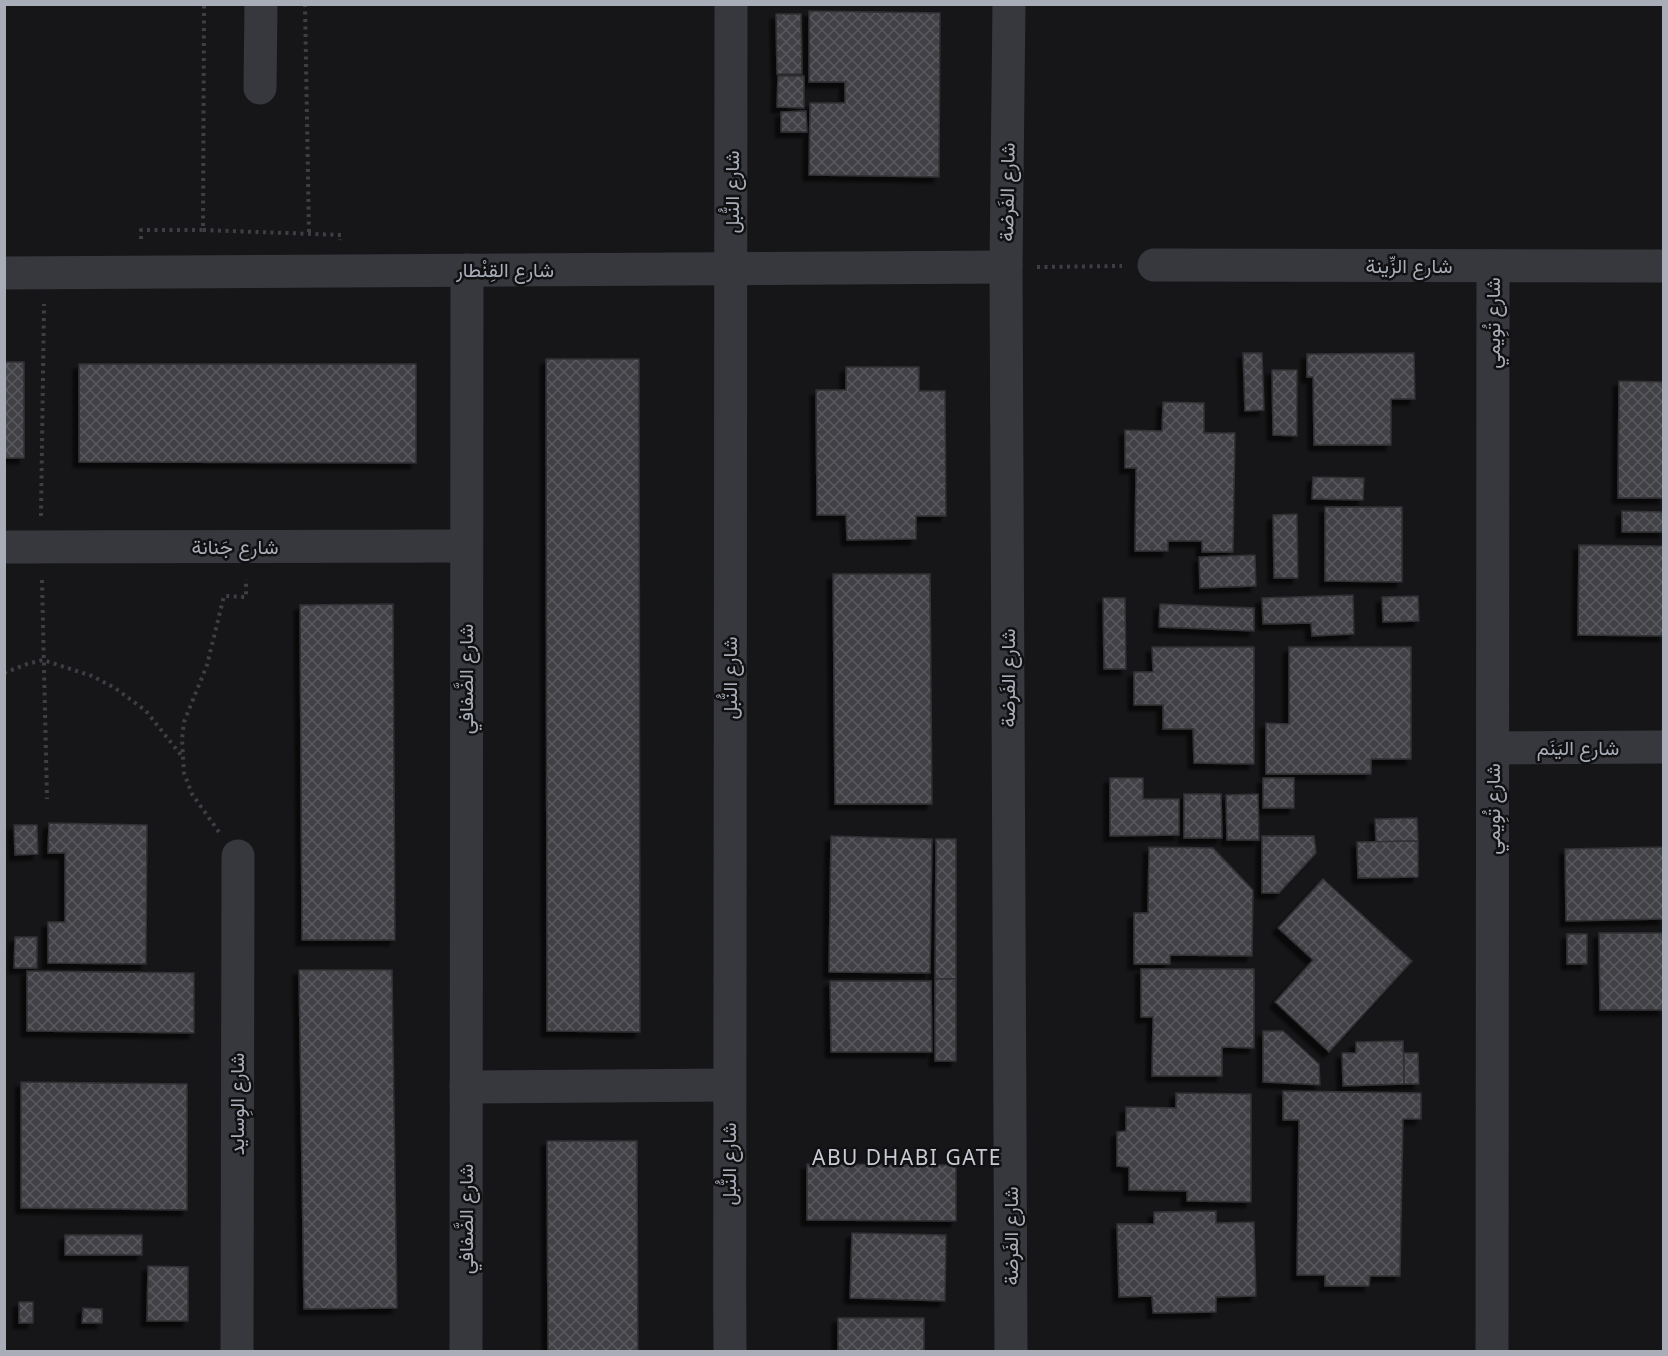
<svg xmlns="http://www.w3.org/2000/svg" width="1668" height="1356" viewBox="0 0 1668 1356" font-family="'Noto Sans',Vazirmatn,sans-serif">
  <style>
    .building { fill: url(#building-cross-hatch); stroke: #303034; stroke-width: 1.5; filter: url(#shadow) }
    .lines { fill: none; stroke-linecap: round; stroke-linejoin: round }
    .path { stroke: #3d3f44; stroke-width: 4; stroke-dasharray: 3 4.5; stroke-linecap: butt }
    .minor { stroke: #37383d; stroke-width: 33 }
    .labels { text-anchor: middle; stroke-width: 5; stroke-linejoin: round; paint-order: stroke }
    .street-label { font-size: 20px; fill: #a8adb8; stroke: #111113 }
    .neighbourhood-label { font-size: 21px; letter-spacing: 1.5px; fill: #c9ccd4; stroke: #111113 }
  </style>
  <defs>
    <pattern id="building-cross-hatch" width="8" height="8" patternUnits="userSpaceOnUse" patternTransform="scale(1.5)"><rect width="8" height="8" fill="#404145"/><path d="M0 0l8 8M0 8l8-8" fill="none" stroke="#595a5e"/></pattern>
    <filter id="shadow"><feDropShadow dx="-5.5" dy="5.5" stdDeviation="1.5" flood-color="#0009"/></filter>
  </defs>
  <rect width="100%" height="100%" fill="#161618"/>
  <g class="building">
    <polygon points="809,11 940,13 939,177 809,175 810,103 845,103 845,82 809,82"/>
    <polygon points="776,14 801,14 802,74 777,74"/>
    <polygon points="778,76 804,76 804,108 777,107"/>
    <polygon points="806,111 807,132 781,132 781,112"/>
    <polygon points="1243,353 1262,353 1264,410 1245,411"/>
    <polygon points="1414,353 1415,399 1391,399 1391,445 1314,445 1313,377 1307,377 1307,354"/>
    <polygon points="546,359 639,359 640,1032 547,1031"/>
    <rect x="4" y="362" width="20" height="96"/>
    <polygon points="79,364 416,364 416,463 79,462"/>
    <polygon points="846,367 919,367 919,391 945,391 946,516 916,516 916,539 847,540 846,515 817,515 816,390 846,390"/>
    <polygon points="1272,370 1297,370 1297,436 1273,435"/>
    <polygon points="1619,381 1664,382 1664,498 1618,498"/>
    <polygon points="1163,402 1204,403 1204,433 1235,433 1233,552 1202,552 1202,541 1168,541 1168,551 1135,551 1136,468 1125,468 1125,430 1162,431"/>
    <polygon points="1313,477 1364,478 1363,500 1312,499"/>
    <polygon points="1325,507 1402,507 1402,582 1325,581"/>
    <polygon points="1622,511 1664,512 1664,532 1622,532"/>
    <polygon points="1297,514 1298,578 1274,578 1273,515"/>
    <polygon points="1579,545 1664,546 1664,636 1578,635"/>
    <polygon points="1255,555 1256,586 1200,588 1199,557"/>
    <polygon points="833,574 930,574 932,804 835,804"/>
    <polygon points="1353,595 1354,634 1312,636 1311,623 1263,624 1262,598"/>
    <polygon points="1418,596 1419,621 1383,622 1382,597"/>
    <polygon points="1103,598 1125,598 1126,669 1104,669"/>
    <polygon points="393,604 395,940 302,940 300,605"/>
    <polygon points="1160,604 1254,608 1254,631 1159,627"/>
    <polygon points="1152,647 1254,647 1254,764 1194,763 1193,729 1163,729 1163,705 1134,705 1134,672 1153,672"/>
    <polygon points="1289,647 1411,647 1411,759 1371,759 1371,774 1266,774 1266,723 1289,724"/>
    <polygon points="1110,778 1143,778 1143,799 1179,799 1179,835 1110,836"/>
    <rect x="1263" y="778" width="31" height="30"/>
    <polygon points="1184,794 1221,794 1222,838 1184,838"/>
    <polygon points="1258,794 1259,840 1227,840 1226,795"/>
    <polygon points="1417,818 1418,841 1376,842 1375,819"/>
    <polygon points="49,823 147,825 146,964 48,963 48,922 65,922 65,853 48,853"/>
    <polygon points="14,825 37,825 38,854 15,855"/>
    <polygon points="831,836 932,839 930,973 829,972"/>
    <polygon points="1262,836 1314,836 1316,853 1279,893 1262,893"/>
    <polygon points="936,839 956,839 956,979 935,979"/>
    <polygon points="1418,841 1418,877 1358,878 1357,842"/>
    <polygon points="1149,847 1213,848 1253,890 1252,956 1170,955 1170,964 1134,964 1134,913 1148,913"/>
    <polygon points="1664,847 1664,919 1566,921 1565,849"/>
    <polygon points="1323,879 1412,961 1329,1052 1275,1002 1313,960 1278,928"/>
    <polygon points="1599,933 1664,933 1664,1010 1600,1010"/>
    <rect x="1567" y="934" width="20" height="30"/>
    <polygon points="15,937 37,937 37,968 14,968"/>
    <polygon points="1141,969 1254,969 1254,1048 1222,1047 1222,1076 1152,1076 1153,1017 1141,1017"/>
    <polygon points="299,970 392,970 397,1308 304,1309"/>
    <polygon points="27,971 194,973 194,1033 27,1031"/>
    <rect x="935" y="979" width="21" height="82"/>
    <polygon points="830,981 931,981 932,1052 831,1052"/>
    <polygon points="1263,1031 1283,1031 1319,1064 1320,1085 1263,1082"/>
    <polygon points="1403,1041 1404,1084 1343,1086 1342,1053 1356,1053 1356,1042"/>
    <polygon points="1404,1053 1418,1053 1419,1084 1404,1084"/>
    <polygon points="21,1082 187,1084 187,1210 21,1208"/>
    <polygon points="1283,1091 1421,1093 1421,1119 1403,1119 1400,1276 1370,1276 1369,1286 1325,1286 1325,1275 1297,1275 1299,1120 1283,1120"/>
    <polygon points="1176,1093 1251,1094 1251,1202 1187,1201 1187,1191 1129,1190 1129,1167 1117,1166 1117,1132 1126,1131 1126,1107 1176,1108"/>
    <polygon points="547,1141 637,1141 638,1352 548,1352"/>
    <polygon points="807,1164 956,1165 956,1221 807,1220"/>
    <polygon points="1216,1211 1216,1223 1254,1222 1256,1296 1216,1297 1216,1312 1153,1313 1152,1296 1119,1297 1117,1224 1154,1224 1154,1212"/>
    <polygon points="852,1233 946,1235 945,1301 850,1298"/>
    <rect x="65" y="1235" width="77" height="20"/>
    <polygon points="148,1266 188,1267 188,1321 147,1321"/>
    <rect x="19" y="1302" width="14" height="21"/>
    <polygon points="83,1308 102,1309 102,1323 82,1323"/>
    <rect x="838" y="1318" width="86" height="34"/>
  </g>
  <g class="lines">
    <g class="path">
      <polyline points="305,4 309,234"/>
      <polyline points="203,230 341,235 340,240"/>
      <polyline points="141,239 141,230 203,230 204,4"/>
      <polyline points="1037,267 1122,266"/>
      <polyline points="41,516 44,304"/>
      <polyline points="42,580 47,799"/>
      <polyline points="4,673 27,664 43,660 92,676 115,688 146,711 181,755"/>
      <polyline points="219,832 192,794 184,773 182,739 184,722 207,665 224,596 246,597 246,579"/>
    </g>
    <g class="minor">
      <polyline points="1009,4 1006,267 1011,1352"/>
      <polyline points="260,88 261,4"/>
      <polyline points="1154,265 1664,266"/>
      <polyline points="4,273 1006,267"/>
      <polyline points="4,547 466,546"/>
      <polyline points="1493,748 1664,747"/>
      <polyline points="466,1087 728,1085"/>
      <polyline points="237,1352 238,856"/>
      <polyline points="466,1352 467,270"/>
      <path d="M730 1352C727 903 732 454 731 4"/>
      <polyline points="1492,1352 1493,266"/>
    </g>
  </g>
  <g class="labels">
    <g class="street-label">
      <text transform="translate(732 192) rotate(-90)" y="7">شارع النُّبل</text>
      <text transform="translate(1007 192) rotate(-89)" y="7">شارع الفَرضة</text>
      <text x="1409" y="273">شارع الزِّينة</text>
      <text x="505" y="277">شارع القِنْطار</text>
      <text transform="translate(1493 323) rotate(-90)" y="7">شارع تُوِيمي</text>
      <text x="235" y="554">شارع جَنانة</text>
      <text transform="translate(730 678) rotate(-90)" y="7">شارع النُّبل</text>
      <text transform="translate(1008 678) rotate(-90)" y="7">شارع الفَرضة</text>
      <text transform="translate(466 679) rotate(-90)" y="7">شارع الضَّفافي</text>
      <text x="1578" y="755">شارع اليَنَم</text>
      <text transform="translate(1493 809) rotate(-90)" y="7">شارع تُوِيمي</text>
      <text transform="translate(237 1104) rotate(-90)" y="7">شارع الوِسايد</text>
      <text transform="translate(729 1164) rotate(-90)" y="7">شارع النُّبل</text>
      <text transform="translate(466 1219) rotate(-90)" y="7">شارع الضَّفافي</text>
      <text transform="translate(1011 1236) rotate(-90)" y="7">شارع الفَرضة</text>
    </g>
    <g class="neighbourhood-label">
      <text x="907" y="1165">ABU DHABI GATE</text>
    </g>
  </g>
  <rect width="1668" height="1356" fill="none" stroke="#a8adb8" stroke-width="12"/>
</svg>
